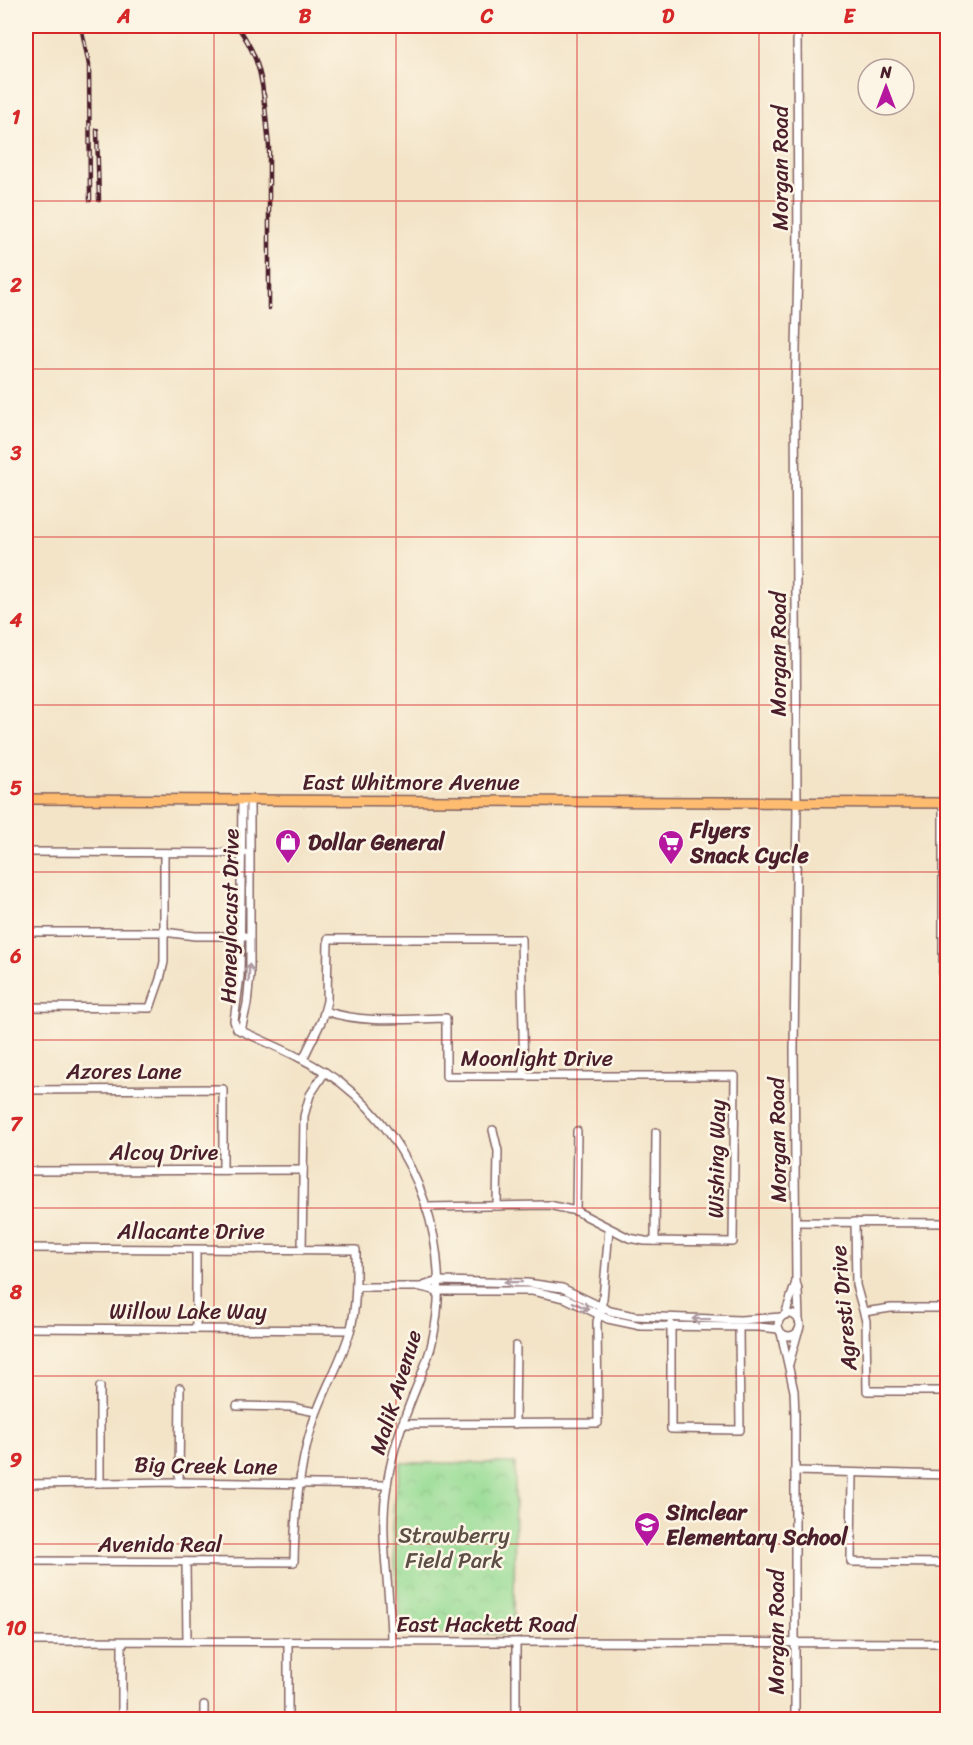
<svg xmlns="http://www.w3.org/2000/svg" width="973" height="1745" viewBox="0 0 973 1745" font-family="Sriracha,sans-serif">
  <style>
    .park { fill: url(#park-crowns); stroke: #707e60; stroke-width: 1.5 }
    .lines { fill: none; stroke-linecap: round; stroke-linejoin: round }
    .minor-casing { stroke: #856462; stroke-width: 10 }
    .major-casing { stroke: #856462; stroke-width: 12 }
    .minor { stroke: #fff; stroke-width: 7 }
    .major { stroke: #fdbc6f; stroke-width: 9 }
    .rail-casing { stroke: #4a1f2b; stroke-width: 4.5 }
    .rail { stroke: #fcf5e5; stroke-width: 2; stroke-dasharray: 7; stroke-linecap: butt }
    .oneway { stroke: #ae9aa0 }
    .grid { fill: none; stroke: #d62828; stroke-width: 1.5; stroke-opacity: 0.55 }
    .labels { text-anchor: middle; stroke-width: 5; stroke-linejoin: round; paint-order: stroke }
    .street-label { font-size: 22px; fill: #4a1f2b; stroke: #fcf5e5 }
    .poi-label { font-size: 22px; font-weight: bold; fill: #4a1f2b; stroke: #fcf5e5; text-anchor: start }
    .park-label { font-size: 22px; fill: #5d4e45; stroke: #fcf5e5 }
    .neatline { fill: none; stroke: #d62828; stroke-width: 2 }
    .grid-label { font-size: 20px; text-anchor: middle; font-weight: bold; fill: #d62828 }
  </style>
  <defs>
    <pattern id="park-crowns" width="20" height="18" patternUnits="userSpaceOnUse" patternTransform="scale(1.5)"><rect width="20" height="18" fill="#97dc94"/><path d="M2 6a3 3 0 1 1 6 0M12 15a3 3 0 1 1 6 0" fill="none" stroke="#84bc80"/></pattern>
  </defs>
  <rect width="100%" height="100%" fill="#fcf5e5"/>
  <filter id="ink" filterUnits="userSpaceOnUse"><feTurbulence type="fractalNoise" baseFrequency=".0167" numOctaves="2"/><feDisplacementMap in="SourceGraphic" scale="12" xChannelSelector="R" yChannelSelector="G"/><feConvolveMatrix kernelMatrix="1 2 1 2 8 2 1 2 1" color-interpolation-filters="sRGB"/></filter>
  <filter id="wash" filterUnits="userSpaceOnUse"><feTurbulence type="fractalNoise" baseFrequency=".008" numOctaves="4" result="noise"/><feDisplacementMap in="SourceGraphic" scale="24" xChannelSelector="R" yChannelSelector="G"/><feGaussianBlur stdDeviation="1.35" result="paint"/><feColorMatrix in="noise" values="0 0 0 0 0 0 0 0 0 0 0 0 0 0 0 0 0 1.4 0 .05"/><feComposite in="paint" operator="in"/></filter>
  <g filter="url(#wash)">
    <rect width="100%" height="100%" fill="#f3e4c8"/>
    <polygon class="park" points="401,1463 515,1463 514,1634 401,1632 392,1530 394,1500"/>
  </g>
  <g filter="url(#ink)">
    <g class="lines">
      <defs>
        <g id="minor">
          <polyline points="797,26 798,266 795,392 797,803 794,1049 796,1282 798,1290 799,1321"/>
          <path d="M242 801 240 976 234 1021 237 1029C272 1045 310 1060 341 1083 420 1144 455 1251 431 1347 425 1368 416 1387 409 1406 399 1432 391 1457 387 1485 378 1538 391 1589 391 1642"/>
          <polyline points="943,803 943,1011"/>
          <polyline points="26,852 244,853"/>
          <polyline points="26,932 164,932 195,936 245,936"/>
          <polyline points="26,1007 150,1008 160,979 164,962 164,853"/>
          <path d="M325 1011C363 1024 406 1019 446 1018V1076H735L733 1242 645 1241 629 1238 576 1211 549 1205 426 1207"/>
          <polyline points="241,1031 247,1004 250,975 250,801"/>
          <polyline points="303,1059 322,1020 327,1001 328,939 521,939 524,1075"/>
          <polyline points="26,1090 223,1089 223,1170"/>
          <polyline points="493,1130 498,1151 497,1206"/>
          <polyline points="26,1171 303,1170"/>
          <polyline points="576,1211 577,1131"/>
          <polyline points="796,1222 948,1223"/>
          <polyline points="855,1222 856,1285 866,1321 867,1391 948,1391"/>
          <polyline points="655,1241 656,1132"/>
          <path d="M26 1248 356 1250C356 1276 357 1302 351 1328 342 1362 322 1392 312 1426 298 1471 295 1516 294 1562L26 1561"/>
          <polyline points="302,1250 304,1116 310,1095 325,1072"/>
          <polyline points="423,1286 438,1281 527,1283 562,1288 610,1311 634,1316 740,1320 781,1317"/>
          <polyline points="356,1287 421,1287 438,1291 532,1291 565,1298 608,1319 641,1326 759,1327 779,1329"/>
          <polyline points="864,1312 891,1308 948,1308"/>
          <circle cx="789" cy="1325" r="11"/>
          <polyline points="785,1315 796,1282"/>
          <polyline points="671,1324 671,1429 740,1430 739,1328"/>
          <polyline points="26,1328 350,1330"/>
          <polyline points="196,1329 196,1250"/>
          <polyline points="781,1333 794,1391 795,1415 795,1720"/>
          <polyline points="789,1364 798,1332"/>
          <polyline points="237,1406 291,1407 316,1412"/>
          <polyline points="402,1424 598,1423 597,1322 603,1299 609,1229"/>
          <polyline points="515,1424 516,1346"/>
          <polyline points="795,1471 948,1475"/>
          <polyline points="852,1474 851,1562 948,1563"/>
          <polyline points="179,1482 180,1388"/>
          <polyline points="100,1483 100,1387"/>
          <polyline points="26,1484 179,1482 387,1485"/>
          <polyline points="186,1562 187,1641"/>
          <polyline points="26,1641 948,1643"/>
          <polyline points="516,1642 516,1720"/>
          <polyline points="122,1720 122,1642"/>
          <polyline points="204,1720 204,1705"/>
          <polyline points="288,1720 288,1642"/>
        </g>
        <polyline id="major" points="26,799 948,803"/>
      </defs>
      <use href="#minor" class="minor-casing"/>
      <use href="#major" class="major-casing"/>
      <use href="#minor" class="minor"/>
      <use href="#major" class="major"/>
      <defs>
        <g id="rail">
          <polyline points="81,26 89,65 90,200"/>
          <path d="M237 26C254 48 263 76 264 104"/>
          <polyline points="264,95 269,147 269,308"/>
          <polyline points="97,130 99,200"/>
        </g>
      </defs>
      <use href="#rail" class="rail-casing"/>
      <use href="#rail" class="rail"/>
    </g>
    <defs><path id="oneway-shaft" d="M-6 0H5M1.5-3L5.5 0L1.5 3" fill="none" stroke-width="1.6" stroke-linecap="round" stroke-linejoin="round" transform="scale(1.5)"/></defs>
    <g class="oneway">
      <use href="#oneway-shaft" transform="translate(249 973) rotate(-88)"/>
      <use href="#oneway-shaft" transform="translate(513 1282) rotate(-179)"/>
      <use href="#oneway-shaft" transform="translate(581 1306) rotate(25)"/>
      <use href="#oneway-shaft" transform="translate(701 1319) rotate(-179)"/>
    </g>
  </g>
  <path class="grid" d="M214 26V1720M396 26V1720M577 26V1720M759 26V1720M26 201H948M26 369H948M26 537H948M26 705H948M26 872H948M26 1040H948M26 1208H948M26 1376H948M26 1544H948"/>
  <defs>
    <symbol id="shop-pin" viewBox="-11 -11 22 30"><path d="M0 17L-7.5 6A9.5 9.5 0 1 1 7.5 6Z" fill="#b5179e" stroke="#fcf5e5"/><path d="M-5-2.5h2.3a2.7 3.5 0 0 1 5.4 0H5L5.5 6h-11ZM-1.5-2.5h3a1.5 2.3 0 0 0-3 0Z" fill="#fff"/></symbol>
    <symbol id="supermarket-pin" viewBox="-11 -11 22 30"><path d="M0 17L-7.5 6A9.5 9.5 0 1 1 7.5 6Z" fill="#b5179e" stroke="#fcf5e5"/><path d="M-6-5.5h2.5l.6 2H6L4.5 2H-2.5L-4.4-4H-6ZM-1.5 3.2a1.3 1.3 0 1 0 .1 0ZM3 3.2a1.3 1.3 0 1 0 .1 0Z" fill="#fff"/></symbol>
    <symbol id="school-pin" viewBox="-11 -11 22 30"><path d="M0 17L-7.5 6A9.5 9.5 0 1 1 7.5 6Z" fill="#b5179e" stroke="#fcf5e5"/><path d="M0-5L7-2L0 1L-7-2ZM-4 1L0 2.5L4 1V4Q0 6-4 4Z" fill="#fff"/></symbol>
  </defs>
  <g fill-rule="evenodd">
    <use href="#shop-pin" x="273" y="827" width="30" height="40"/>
    <use href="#supermarket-pin" x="656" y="828" width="30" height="40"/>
    <use href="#school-pin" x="632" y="1510" width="30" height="40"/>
  </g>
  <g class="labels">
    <g class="street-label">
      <text transform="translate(780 168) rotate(-90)" y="8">Morgan Road</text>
      <text transform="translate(778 654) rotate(-90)" y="8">Morgan Road</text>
      <text x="411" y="790">East Whitmore Avenue</text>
      <text transform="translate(229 916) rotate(-89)" y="8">Honeylocust Drive</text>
      <text x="537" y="1066">Moonlight Drive</text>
      <text x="124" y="1079">Azores Lane</text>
      <text transform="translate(777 1140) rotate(-91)" y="8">Morgan Road</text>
      <text x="164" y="1160">Alcoy Drive</text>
      <text transform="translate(716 1159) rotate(-89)" y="8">Wishing Way</text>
      <text x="191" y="1239">Allacante Drive</text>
      <text transform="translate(843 1308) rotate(-95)" y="8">Agresti Drive</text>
      <text x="188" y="1319">Willow Lake Way</text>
      <text transform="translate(395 1392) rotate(-73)" y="8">Malik Avenue</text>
      <text transform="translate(206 1465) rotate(1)" y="8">Big Creek Lane</text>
      <text x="160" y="1552">Avenida Real</text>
      <text x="486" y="1632">East Hackett Road</text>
      <text transform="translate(776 1632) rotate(-90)" y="8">Morgan Road</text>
    </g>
    <g class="poi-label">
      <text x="690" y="838">Flyers<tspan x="690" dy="25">Snack Cycle</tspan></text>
      <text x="308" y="850">Dollar General</text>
      <text x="666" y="1520">Sinclear<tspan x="666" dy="25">Elementary School</tspan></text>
    </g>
    <g class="park-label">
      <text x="454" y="1543">Strawberry<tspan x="454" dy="25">Field Park</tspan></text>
    </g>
  </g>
  <rect width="973" height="1745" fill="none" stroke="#fcf5e5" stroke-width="66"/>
  <g transform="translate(886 87)"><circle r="28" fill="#fcf5e5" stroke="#b59f9b" stroke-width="1.5"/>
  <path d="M0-4.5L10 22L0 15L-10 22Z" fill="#b5179e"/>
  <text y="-9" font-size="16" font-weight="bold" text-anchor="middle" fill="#4a1f2b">N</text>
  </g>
  <rect x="33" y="33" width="907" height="1679" class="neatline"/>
  <g class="grid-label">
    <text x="124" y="23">A</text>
    <text x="305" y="23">B</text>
    <text x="487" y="23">C</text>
    <text x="668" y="23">D</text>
    <text x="849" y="23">E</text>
    <text x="16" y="124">1</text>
    <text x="16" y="292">2</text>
    <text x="16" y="460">3</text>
    <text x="16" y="627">4</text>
    <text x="16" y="795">5</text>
    <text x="16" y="963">6</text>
    <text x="16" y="1131">7</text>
    <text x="16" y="1299">8</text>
    <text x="16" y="1467">9</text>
    <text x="16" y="1635">10</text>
  </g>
</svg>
